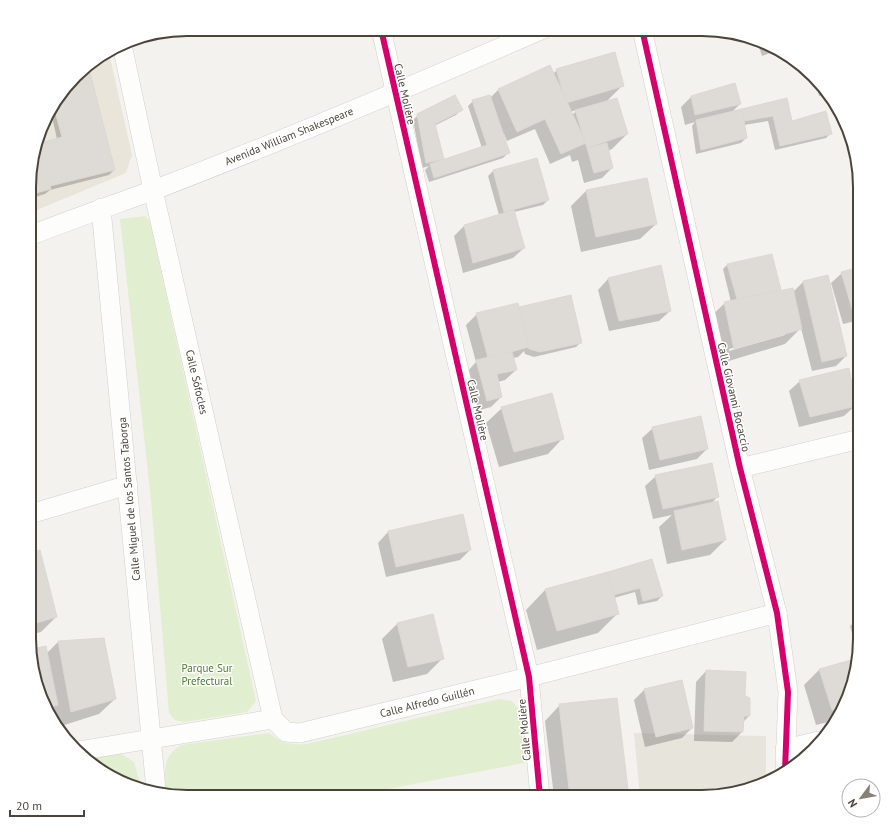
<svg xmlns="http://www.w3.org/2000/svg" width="889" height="826" viewBox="0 0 889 826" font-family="'PT Sans',sans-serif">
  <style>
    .residential { fill: #e7e4dc }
    .education { fill: #eae5da }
    .green { fill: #e1eecf }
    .shadow { fill: #0003; fill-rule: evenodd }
    .building { fill: #dedbd6; stroke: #dcd9d4 }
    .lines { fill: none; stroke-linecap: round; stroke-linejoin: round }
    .street-casing { stroke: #d2d0cb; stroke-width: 20 }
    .street { stroke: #fdfdfc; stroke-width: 19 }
    .cycleway-casing { stroke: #fff; stroke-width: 8 }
    .cycleway { stroke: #d6006c; stroke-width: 6 }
    .labels { text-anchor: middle; stroke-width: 3; stroke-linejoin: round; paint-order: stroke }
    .street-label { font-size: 11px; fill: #4b4439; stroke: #fff }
    .park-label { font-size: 11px; fill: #4a7f2a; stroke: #fff }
    .rim { fill: none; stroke: #4b4439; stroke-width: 2 }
  </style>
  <rect width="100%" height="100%" fill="#f4f2ee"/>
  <polygon class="residential" points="634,733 766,736 766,783 712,797 640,797"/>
  <polygon class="education" points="109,53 132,155 126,173 32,212 32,156 50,108 83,68"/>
  <g class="green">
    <polygon points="145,216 150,222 256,701 247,712 184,722 175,720 169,713 151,500 120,219"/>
    <path d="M499 699 512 701 520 711 524 763 345 797H187L166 792C164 772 162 757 181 745L269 733C283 744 289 745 307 744Z"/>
    <polygon points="118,752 134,762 141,786 117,781 87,758"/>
  </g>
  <g class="shadow">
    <polygon points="757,41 772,45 778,50 762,56"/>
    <polygon points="88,65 114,170 109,175 50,190 45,194 32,198 32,156 36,145 57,139 50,108 83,68"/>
    <path d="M557 70 623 85 607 101 627 134 612 149 608 151 612 168 602 178 584 183 578 160 572 162 570 155 550 164 535 129 507 141 504 134H502L508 153 503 158 429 182 425 170 429 166 422 168 413 120 418 115 461 110 456 115 434 126 444 161 482 148 468 106 473 101 490 98 499 89 553 74ZM577 110 572 115 570 112Z"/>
    <polygon points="814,77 821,83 828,94 819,96"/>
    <polygon points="735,84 740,104 732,112 786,99 791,122 831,133 826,138 775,150 768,121 744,125 746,138 741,143 696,154 692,126 695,122 685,125 681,107 691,97"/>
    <polygon points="537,159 548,200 543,205 514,212 524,248 513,258 463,273 454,236 465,225 499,215 488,176 493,171"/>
    <polygon points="586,191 656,224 640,239 581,252 571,206"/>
    <path d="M728 264 780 290 778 292H793L803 282 828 277 846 356 836 366 812 371 801 328 785 344 719 364 709 318 725 303 731 302 723 269ZM785 333V335L729 351V349Z"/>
    <polygon points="660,267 670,311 659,321 609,331 598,290 608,279"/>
    <polygon points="860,268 860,320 843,324 831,283 842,273"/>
    <polygon points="519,309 581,342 576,347 534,357 525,354 524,351 518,357 513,358 516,370 505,380 498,382 501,397 491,407 476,411 467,372 476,362 466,325 477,314"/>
    <polygon points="800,381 855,406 844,416 799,427 789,391"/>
    <polygon points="502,408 563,438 548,454 499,467 486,423"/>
    <polygon points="653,428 707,449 697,459 649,470 642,438"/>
    <polygon points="656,476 718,496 711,504 725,540 710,555 667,564 659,527 672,515 653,519 645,486"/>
    <polygon points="860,482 860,501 856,486"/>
    <polygon points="388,532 470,550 460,560 386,577 378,543"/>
    <polygon points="39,551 56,617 41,632 29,635 30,553"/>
    <polygon points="608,573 662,596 657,601 638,605 635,592 614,598 618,613 598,633 537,650 526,610 545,590"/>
    <polygon points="860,616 860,639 857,652 850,626"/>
    <polygon points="397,624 443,658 427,674 393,682 382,639"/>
    <polygon points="103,639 115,699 99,714 58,727 53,709 49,713 41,699 30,651 47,653 58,642"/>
    <polygon points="855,660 844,709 836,720 816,725 804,685 820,669"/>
    <polygon points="706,671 744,697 749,698 749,716 743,722 742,732 732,742 694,741 696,682"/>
    <polygon points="681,681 692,728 682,738 645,747 634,700 644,690"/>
    <polygon points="560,705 628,797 554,797 545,721"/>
  </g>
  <g class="building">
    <polygon points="615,52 624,86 566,103 556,69"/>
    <polygon points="88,65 115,170 50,186 51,189 32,194 32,156 37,144 62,137 53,104 83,68"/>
    <polygon points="550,65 586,143 561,154 545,119 517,132 498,89"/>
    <polygon points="735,83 741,104 695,115 691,96"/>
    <polygon points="455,95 463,110 435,124 444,159 426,163 417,114"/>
    <polygon points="490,95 510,153 434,178 430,164 487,145 472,100"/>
    <polygon points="617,98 628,134 587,148 575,110"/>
    <polygon points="787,98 792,121 826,111 832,134 780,146 773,116 744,121 742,109"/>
    <polygon points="742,109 747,138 701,150 696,120"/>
    <polygon points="607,143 613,168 594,173 587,148"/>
    <polygon points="537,158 549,200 504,212 493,170"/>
    <polygon points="647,178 657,224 596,237 586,190"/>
    <polygon points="514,210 525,248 473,263 464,225"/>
    <polygon points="772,254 781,290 737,299 727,264"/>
    <polygon points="661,265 671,311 619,321 608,278"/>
    <polygon points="860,267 860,313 854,315 841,272"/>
    <polygon points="828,275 847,356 822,362 803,281"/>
    <polygon points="793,288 802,329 734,349 724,302"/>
    <polygon points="571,295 582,343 540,352 529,349 519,307"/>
    <polygon points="518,303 529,347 488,358 476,313"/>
    <polygon points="512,352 517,370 497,374 502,397 487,401 476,360"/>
    <polygon points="849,368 856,406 810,417 799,380"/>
    <polygon points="552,393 564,439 514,452 501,407"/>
    <polygon points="701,416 708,449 660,460 652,427"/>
    <polygon points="712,463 719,497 663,509 655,475"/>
    <polygon points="718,501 726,540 682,550 674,511"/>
    <polygon points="463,514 471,550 396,567 388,531"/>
    <polygon points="40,550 57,617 29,625 30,552"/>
    <polygon points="652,559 663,596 643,601 640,588 613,595 608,572"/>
    <polygon points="608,572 619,614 557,631 545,589"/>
    <polygon points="433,614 444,659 408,667 397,623"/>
    <polygon points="104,638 116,699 71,712 58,641"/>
    <polygon points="46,646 58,705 46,708 41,699 29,650"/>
    <polygon points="855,659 844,707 832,710 819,669"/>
    <polygon points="706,670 746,672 745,696 750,698 750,716 744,716 743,732 704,731"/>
    <polygon points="682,680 693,728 656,737 644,689"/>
    <polygon points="617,698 629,797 570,797 559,704"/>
  </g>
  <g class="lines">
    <defs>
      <g id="street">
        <polyline points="381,29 529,677 540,797"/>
        <polyline points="642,29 740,468 777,613 788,692 785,771"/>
        <polyline points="122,45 153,190 273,719"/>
        <polyline points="101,208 156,790"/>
        <path d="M32 235C72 219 113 205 154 190 285 140 414 85 543 29"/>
        <polyline points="740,468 860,439"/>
        <polyline points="30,514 128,485"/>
        <polyline points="785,749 819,741"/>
        <polyline points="78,751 273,719 286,732 300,733 529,677 777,613"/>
      </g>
    </defs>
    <use href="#street" class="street-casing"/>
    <use href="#street" class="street"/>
    <defs>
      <g id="cycleway">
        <polyline points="381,29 529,677 540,797"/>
        <polyline points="642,29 740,468 777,613 788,692 785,771"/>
      </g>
    </defs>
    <use href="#cycleway" class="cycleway-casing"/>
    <use href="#cycleway" class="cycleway"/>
  </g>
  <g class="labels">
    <g class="street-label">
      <text transform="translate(405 94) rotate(77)" y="4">Calle Molière</text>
      <text transform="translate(289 136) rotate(-22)" y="4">Avenida William Shakespeare</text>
      <text transform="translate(197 382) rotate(77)" y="4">Calle Sófocles</text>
      <text transform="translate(734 397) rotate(77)" y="4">Calle Giovanni Bocaccio</text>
      <text transform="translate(478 410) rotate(77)" y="4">Calle Molière</text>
      <text transform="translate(129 499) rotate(-95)" y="4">Calle Miguel de los Santos Taborga</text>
      <text transform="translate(427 702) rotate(-14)" y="4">Calle Alfredo Guillén</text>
      <text transform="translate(524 730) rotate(-95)" y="4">Calle Molière</text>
    </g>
    <g class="park-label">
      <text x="207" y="672">Parque Sur<tspan x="207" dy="13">Prefectural</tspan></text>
    </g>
  </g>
  <path d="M0 0H889V826H0ZM187 36H702A151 151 0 0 1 853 187V639A151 151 0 0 1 702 790H187A151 151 0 0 1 36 639V187A151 151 0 0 1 187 36Z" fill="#fff" fill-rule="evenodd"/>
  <path class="rim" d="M187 36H702A151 151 0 0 1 853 187V639A151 151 0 0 1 702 790H187A151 151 0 0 1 36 639V187A151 151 0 0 1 187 36Z"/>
  <g transform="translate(861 798) rotate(238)"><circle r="19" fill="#ffffff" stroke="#b7b4b0"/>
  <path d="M0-3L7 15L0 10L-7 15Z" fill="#868178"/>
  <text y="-6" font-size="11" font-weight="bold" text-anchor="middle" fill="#4b4439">N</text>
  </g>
  <path d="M10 810v6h74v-6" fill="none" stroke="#4b4439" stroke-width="2"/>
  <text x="16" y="810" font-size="12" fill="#4b4439" stroke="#ffffff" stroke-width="3" paint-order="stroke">20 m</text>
</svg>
